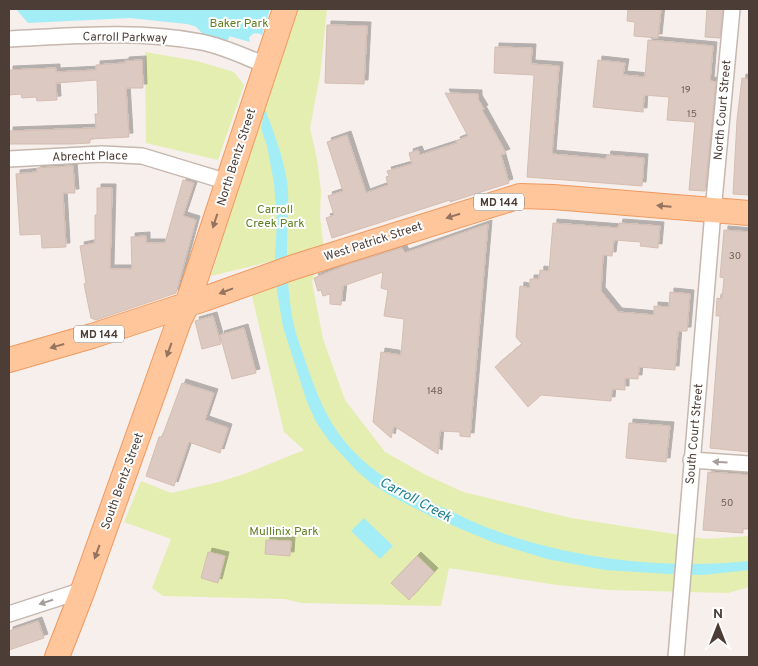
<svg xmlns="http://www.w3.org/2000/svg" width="758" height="666" viewBox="0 0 758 666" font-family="Overpass,sans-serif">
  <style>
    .green { fill: #e4eeb0 }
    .water { fill: #a3edf7 }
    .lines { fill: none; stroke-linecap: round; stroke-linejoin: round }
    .river { stroke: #a3edf7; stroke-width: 24 }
    .building { fill: #dccac2; stroke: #d5bdb1; filter: url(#shadow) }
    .minor-casing { stroke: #c6b7af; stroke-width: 18 }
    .primary-casing { stroke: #ef9a60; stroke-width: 26 }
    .minor { stroke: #fff; stroke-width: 15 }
    .primary { stroke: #ffc59b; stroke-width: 24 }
    .oneway { fill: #94745f }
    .oneway2 { fill: #a69e9b }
    .labels { text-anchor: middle; stroke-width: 4; stroke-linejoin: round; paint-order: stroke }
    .number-label { font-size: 10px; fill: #70615a }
    .shield { fill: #fff; stroke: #827873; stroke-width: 1 }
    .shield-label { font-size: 11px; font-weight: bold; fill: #4c3e37 }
    .park-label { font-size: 12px; fill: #617f23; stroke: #fff }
    .street-label { font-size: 12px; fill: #4c3e37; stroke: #fff }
    .water-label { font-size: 14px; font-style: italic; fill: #1f808e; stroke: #fff }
  </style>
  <defs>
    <filter id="shadow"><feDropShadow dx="4" dy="-4" stdDeviation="0" flood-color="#0004"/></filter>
  </defs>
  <rect width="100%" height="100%" fill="#f6efeb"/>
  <g class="green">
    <polygon points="296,9 327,9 320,75 310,128 317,159 321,191 320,216 323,243 312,282 323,339 345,400 385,452 424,474 463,492 571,518 706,539 749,536 749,587 728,593 609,590 557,585 449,568 441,606 302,603 285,599 163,596 152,588 171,539 124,522 141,481 171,493 219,482 247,473 304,450 284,432 251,292 277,281 272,261 211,276 264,101"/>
    <polygon points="145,52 197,61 234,72 244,85 218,160 146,143"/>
  </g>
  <g class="water">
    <path d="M16 9H270L262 35C256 32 252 33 249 38L250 42 187 24 130 18 28 23Z"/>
    <path d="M265 109C274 133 283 156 287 181 290 204 287 228 287 251 287 276 289 302 294 326 297 338 302 351 306 363 316 392 326 419 346 443 374 476 412 495 451 511 465 518 479 525 494 530 571 559 668 570 749 561V570L703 575 669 574 605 570 547 559 492 542 430 516 391 496 372 484 357 471 329 441 316 422 307 402 283 327 277 291 275 258 277 222 274 183 267 146 261 128Z"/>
    <polygon points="364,518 393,546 380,559 351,531"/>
  </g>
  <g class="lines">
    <polyline class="river" points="196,9 218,33"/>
  </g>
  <g class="building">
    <polygon points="628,9 661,9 658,38 634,36 635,22 627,21"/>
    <polygon points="707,9 723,9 720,38 705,37"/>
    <polygon points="327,25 367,26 364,84 325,83"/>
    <polygon points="648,40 713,46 710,81 716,82 705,191 689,190 695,122 667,120 669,97 644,95 643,112 593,107 598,60 625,63 623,75 645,77"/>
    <polygon points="495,47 532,48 531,64 559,66 552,154 606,159 607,155 644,158 642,186 527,177 534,75 494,73"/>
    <polygon points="142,60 143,88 126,88 129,137 90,139 90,143 71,144 9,144 9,131 96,128 95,114 98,114 97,80 56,83 57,100 37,101 36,97 22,98 21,94 9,95 9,70 56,68 56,72 96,70 96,65 125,63 125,61"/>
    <polygon points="742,78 749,79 749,195 733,194 737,120"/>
    <polygon points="445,93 478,94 478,99 484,109 482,110 506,153 501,155 509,183 450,202 450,200 332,238 326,218 334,215 328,196 343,191 327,142 347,135 366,193 388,185 386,177 389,176 387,171 412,164 409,153 418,150 420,155 457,143 456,141 468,136"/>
    <polygon points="73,166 75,193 63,193 66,247 42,248 41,234 20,235 16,174 37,172 37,168"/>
    <polygon points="183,180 194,183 183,216 196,220 176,293 96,320 91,318 84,284 86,283 80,246 95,243 95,215 97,215 97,188 112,188 110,269 132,269 131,237 146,236 146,243 165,243"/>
    <polygon points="553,223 618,228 619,223 660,226 658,248 640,246 641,242 614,240 612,256 603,255 601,291 618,312 654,315 654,306 669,307 670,292 690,294 687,331 678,331 675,370 639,367 638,379 625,378 625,390 612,389 611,401 541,395 528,407 495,367 522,344 516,337 520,286 530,288 530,279 539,279 540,270 549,271"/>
    <polygon points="488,224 470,437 460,436 460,432 440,431 438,454 394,426 391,438 373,422 381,352 401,355 404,319 384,316 388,290 381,288 383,272 343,286 341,305 330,304 330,294 323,296 321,290 318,291 314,278 349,264 402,248 405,253"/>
    <polygon points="724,230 749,232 749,452 710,448 720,316 716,316 717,298 722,299 724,278 720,277"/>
    <polygon points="213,316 221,344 202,349 195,321"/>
    <polygon points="244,328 256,373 232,379 220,335"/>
    <polygon points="182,383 214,393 205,420 228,428 220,453 189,442 174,486 146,476 159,437 162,437"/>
    <polygon points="629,423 670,426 666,462 626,458"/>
    <polygon points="708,472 749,475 749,529 743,528 743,533 703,530"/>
    <polygon points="266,540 291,541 290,556 265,554"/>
    <polygon points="208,552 225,556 218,583 201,578"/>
    <polygon points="417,556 434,572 409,600 391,583"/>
    <polygon points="38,621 44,638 9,650 9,631"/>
  </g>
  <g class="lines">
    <defs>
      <g id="minor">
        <path d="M9 39C73 36 137 30 201 42 223 46 245 57 266 65"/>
        <polyline points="9,159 102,154 142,156 228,182"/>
        <polyline points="691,460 749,464"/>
        <polyline points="9,614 83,590"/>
        <polyline points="676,657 713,211 732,9"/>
      </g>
      <g id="primary">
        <polyline points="9,360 92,336 204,299 294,267 520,196 553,197 749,213"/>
        <polyline points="57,657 83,590 179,321 187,305 285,9"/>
      </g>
    </defs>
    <use href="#minor" class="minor-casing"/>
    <use href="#primary" class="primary-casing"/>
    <use href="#minor" class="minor"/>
    <use href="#primary" class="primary"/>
  </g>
  <defs><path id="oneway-solid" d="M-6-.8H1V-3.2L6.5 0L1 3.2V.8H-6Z" transform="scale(1.25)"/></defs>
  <g class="oneway">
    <use href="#oneway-solid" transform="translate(664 206) rotate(-175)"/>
    <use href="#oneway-solid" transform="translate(453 216) rotate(163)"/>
    <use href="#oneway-solid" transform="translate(215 221) rotate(108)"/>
    <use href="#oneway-solid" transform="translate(226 291) rotate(159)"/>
    <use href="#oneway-solid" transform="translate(57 346) rotate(164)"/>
    <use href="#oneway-solid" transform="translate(169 350) rotate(110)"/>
    <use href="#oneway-solid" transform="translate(97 552) rotate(110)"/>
  </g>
  <g class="oneway2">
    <use href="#oneway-solid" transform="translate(720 462) rotate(-176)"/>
    <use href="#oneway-solid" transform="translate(46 602) rotate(162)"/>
  </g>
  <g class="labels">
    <g class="number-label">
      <text x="686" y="93">19</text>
      <text x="692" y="117">15</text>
      <text x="735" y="259">30</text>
      <text x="435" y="394">148</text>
      <text x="727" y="506">50</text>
    </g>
    <g class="shield">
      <rect x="474" y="193.5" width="50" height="17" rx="4"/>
      <rect x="74" y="325.5" width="50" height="17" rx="4"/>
    </g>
    <g class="shield-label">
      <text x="499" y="206">MD 144</text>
      <text x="99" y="338">MD 144</text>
    </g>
    <g class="park-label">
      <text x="239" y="27">Baker Park</text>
      <text x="275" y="213">Carroll<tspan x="275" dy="14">Creek Park</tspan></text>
      <text x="284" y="535">Mullinix Park</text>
    </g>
    <g class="street-label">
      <text transform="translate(125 37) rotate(1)" y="4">Carroll Parkway</text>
      <text transform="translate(722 110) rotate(-85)" y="4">North Court Street</text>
      <text transform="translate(90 156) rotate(-1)" y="4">Abrecht Place</text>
      <text transform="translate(236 157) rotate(-72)" y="4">North Bentz Street</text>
      <text transform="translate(373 241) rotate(-18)" y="4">West Patrick Street</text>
      <text transform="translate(694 434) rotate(-85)" y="4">South Court Street</text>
      <text transform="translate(122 481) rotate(-70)" y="4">South Bentz Street</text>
    </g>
    <g class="water-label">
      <text transform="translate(416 499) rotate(28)" y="5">Carroll Creek</text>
    </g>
  </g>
  <rect width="758" height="666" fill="none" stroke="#4c3e37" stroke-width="20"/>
  <g transform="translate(718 626)" stroke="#ffffff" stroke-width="4" paint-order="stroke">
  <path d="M0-4L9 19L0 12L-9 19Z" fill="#4c3e37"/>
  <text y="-8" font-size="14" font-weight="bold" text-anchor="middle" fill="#4c3e37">N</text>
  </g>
</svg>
